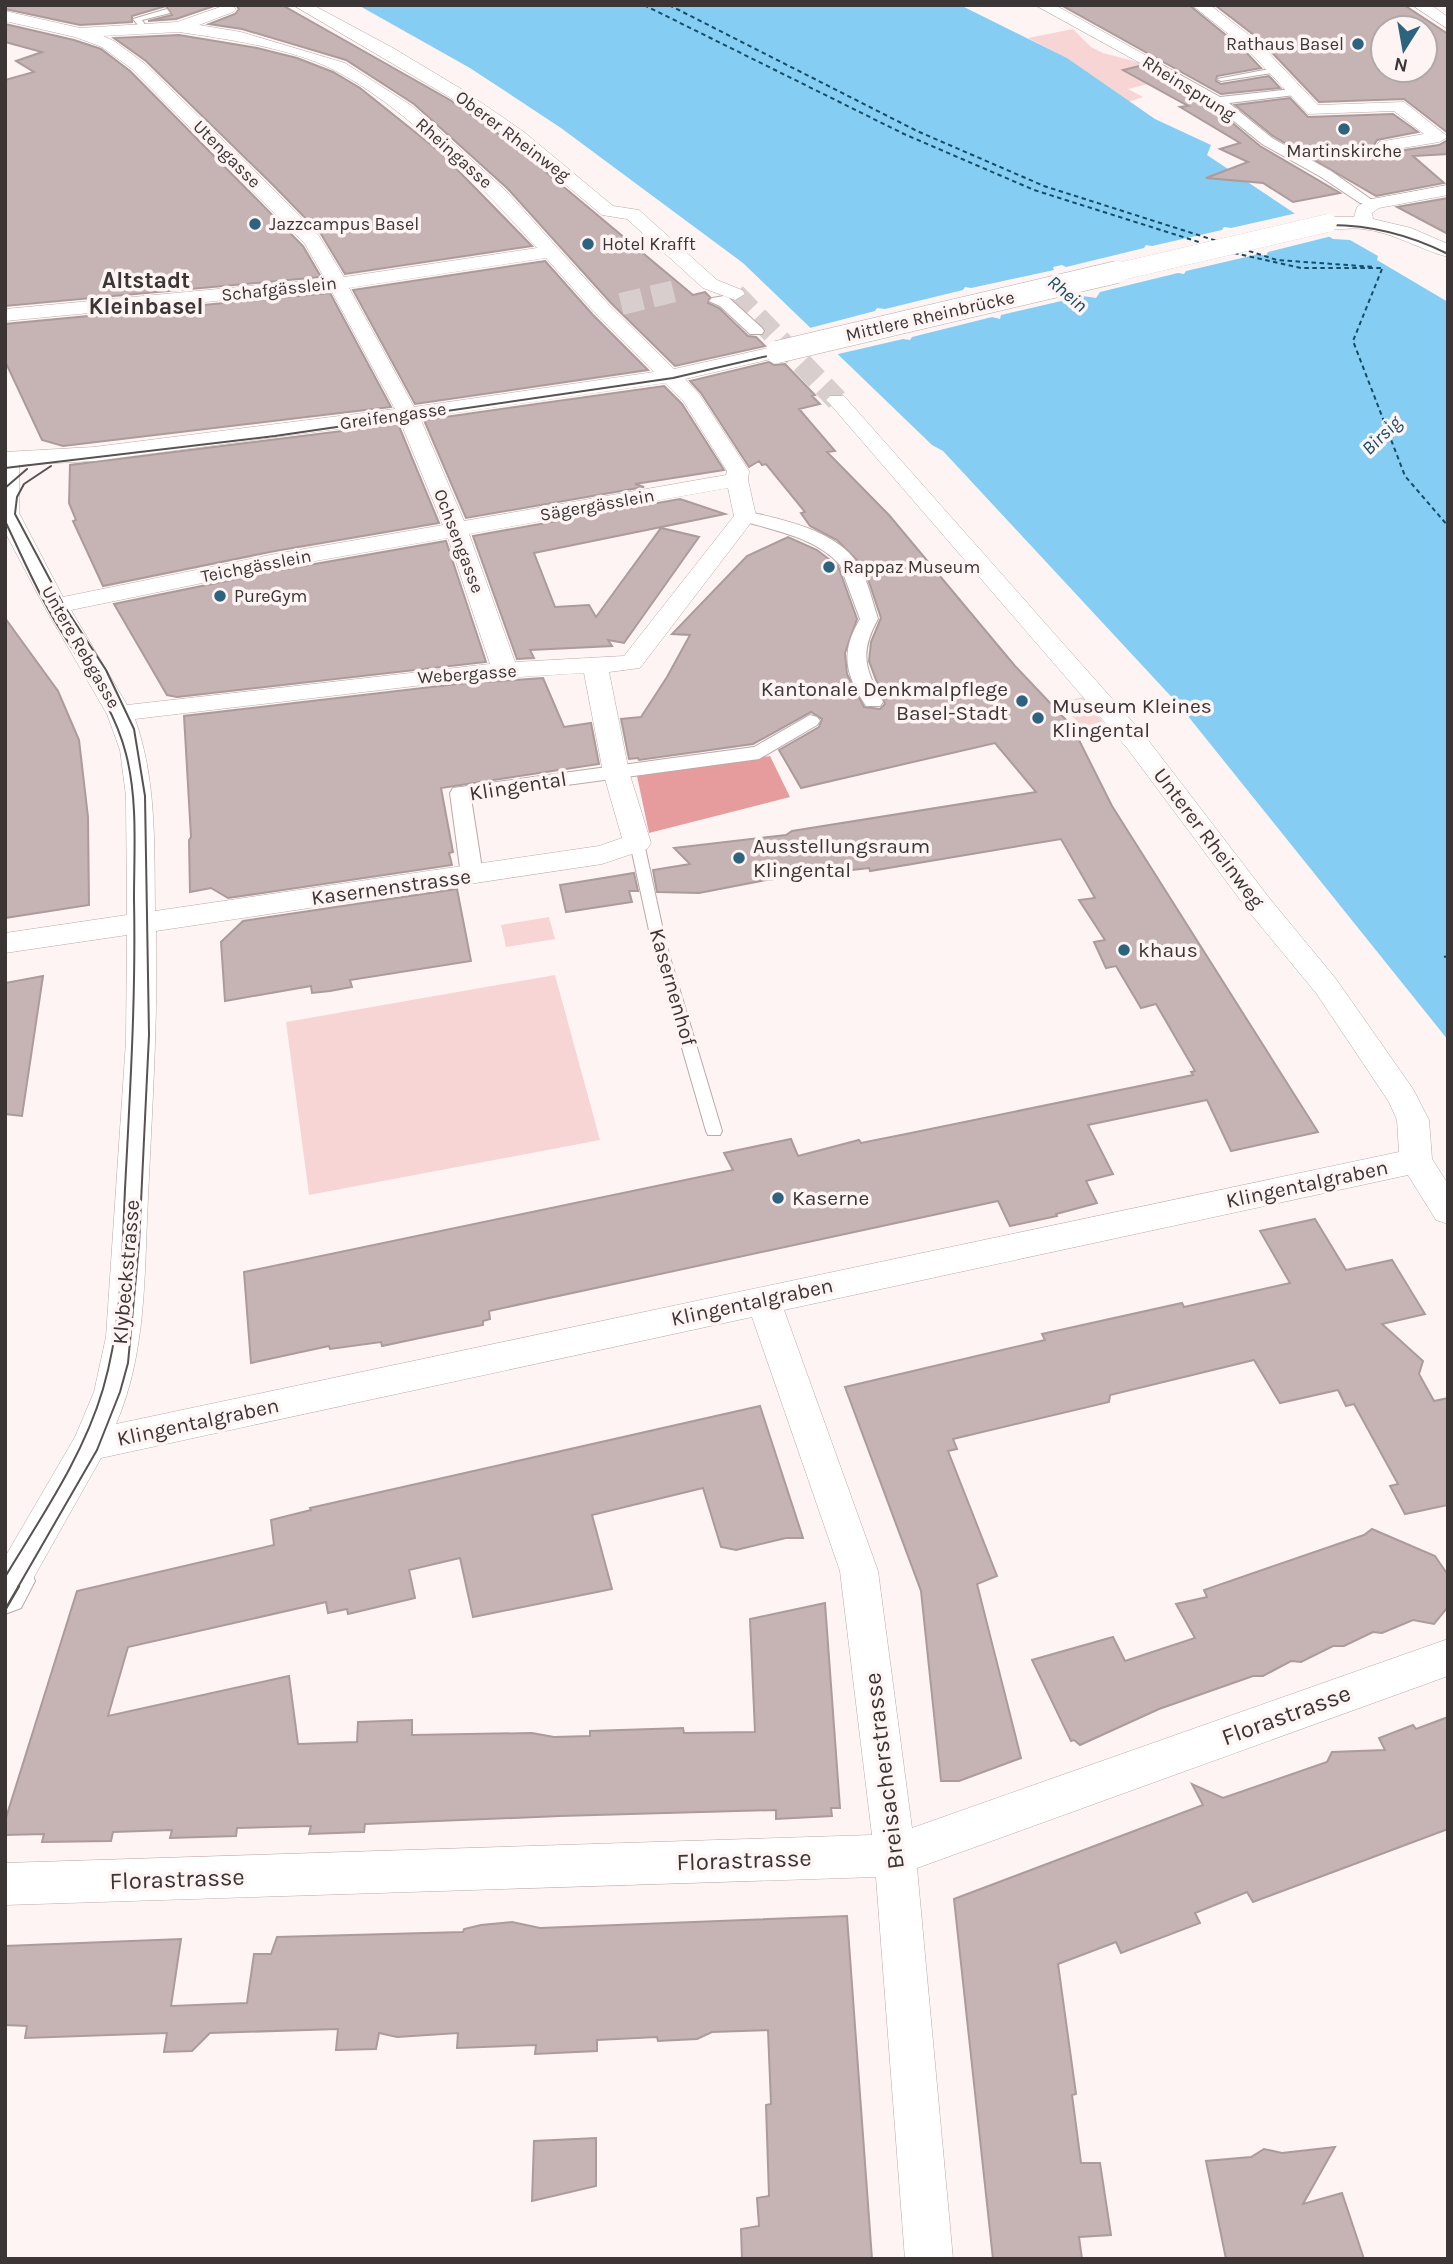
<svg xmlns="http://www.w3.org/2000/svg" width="1453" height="2264" viewBox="0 0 1453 2264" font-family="Karla,sans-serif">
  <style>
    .green { fill: #f8d5d5 }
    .forest { fill: #e69c9d }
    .water { fill: #86cdf3 }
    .pier { fill: #fff4f4 }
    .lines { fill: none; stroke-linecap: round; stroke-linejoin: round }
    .ferry { stroke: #154d67; stroke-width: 2; stroke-dasharray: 4.5 3.5; stroke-linecap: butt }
    .building { fill: #c6b4b4; stroke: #ac9b9b; stroke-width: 2; fill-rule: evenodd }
    .minor-tunnel { stroke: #d8cece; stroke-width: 22; stroke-dasharray: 22 10; stroke-linecap: butt }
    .service-casing { stroke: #baa9a9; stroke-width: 2 }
    .pedestrian-casing { stroke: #baa9a9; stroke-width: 2 }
    .minor-casing { stroke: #baa9a9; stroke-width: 1 }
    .tertiary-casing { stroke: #baa9a9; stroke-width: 2 }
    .service { fill: #fff; fill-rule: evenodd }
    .pedestrian { fill: #fff; fill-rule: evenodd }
    .minor { fill: #fff; fill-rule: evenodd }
    .tertiary { fill: #fff; fill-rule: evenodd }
    .tram-far1 { stroke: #595252; stroke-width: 2 }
    .tram { stroke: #595252; stroke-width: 2.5 }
    .minor-bridge-far1-casing { stroke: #baa9a9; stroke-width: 18; stroke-linecap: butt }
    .minor-bridge-casing { stroke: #baa9a9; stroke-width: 23; stroke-linecap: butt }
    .minor-bridge-far1 { stroke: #fff; stroke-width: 18 }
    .minor-bridge { stroke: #fff; stroke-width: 22 }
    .poi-dot { fill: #2d637e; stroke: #fff4f4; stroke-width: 2.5 }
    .labels { text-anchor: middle; stroke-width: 7; stroke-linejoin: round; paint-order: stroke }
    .far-poi-label { font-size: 18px; fill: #3c3535; stroke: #fff4f4; text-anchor: start }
    .far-street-label { font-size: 18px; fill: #3c3535; stroke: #fff4f4 }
    .far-water-label { font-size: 19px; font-style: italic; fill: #154d67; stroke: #fff4f4 }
    .poi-label { font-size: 21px; fill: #3c3535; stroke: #fff4f4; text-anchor: start }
    .street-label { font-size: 21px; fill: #3c3535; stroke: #fff4f4 }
    .far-district-label { font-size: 23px; font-weight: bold; fill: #3c3535; stroke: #fff4f4 }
    .near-street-label { font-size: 24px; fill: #3c3535; stroke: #fff4f4 }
  </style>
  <rect width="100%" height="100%" fill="#fff4f4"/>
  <g class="green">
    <polygon points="1073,29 1091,47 1103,53 1145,64 1124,70 1148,84 1128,89 1143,97 1128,102 1066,58 1028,38"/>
    <polygon points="1083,697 1103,722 1081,727 1061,702"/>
    <polygon points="549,917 555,939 506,947 501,925"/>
    <polygon points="555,975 600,1140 309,1195 286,1022"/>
  </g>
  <polygon class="forest" points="770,756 790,797 649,833 637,776"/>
  <polygon class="water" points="358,5 960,5 1067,58 1155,119 1211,145 1207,155 1333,239 1350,240 1378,256 1377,260 1448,302 1448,1040 1179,705 943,451 932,445 743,263 561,128 470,68"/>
  <polygon class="pier" points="1297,213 1332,236 1268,252 1266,256 1259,254 1186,271 1184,274 1178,273 1100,292 1096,298 1083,296 1001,315 1000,319 992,317 912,337 910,340 903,339 834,355 806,329 875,311 877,308 885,309 963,290 965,287 971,288 1054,270 1053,267 1062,265 1066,267 1144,248 1146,245 1152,246 1222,230 1224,227 1231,228"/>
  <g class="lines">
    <g class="ferry">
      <polyline points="644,5 904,134 1034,190 1202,243"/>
      <polyline points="669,5 917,131 1044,186 1217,241"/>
      <polyline points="1249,251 1277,260 1375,267"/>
      <polyline points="1234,253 1301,268 1382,268"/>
      <polyline points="1382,269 1353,341 1405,476 1448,526"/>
      <polyline points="1444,957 1448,956"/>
    </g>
  </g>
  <g class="building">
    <polygon points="5,5 217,5 176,19 148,21 172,15 166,6 132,16 132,22 80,25 5,9"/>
    <polygon points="236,5 282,5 450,100 510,142 693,295 705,292 710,297 708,303 719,308 748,336 756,337 765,346 675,366 611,303 507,188 414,104 346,60 242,29 209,24 235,14 239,9"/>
    <polygon points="1061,5 1189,5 1243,49 1261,68 1217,76 1216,81 1221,84 1269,76 1280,88 1221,94"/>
    <path d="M1215 5H1404L1448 34V133L1404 99 1319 102 1259 39ZM1383 28H1425V70H1383Z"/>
    <polygon points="5,24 74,40 101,49 130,71 303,246 321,277 5,306 5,80 34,72 16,61 42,52 5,42"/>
    <polygon points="179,35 257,48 297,58 333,72 360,88 440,152 532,246 345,274 321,234 272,184 146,61 114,38"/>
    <polygon points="1139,66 1212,106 1260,146 1340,193 1293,202 1263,183 1206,178 1248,162 1220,149 1240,143 1180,107 1188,106 1123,70"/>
    <polygon points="1290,98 1308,117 1393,114 1418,132 1377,140 1373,147 1384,153 1439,145 1448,140 1448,154 1413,156 1444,183 1376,196 1273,136 1235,105"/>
    <polygon points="1448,198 1448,234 1397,207"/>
    <polygon points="545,261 593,315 648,370 415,404 353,290"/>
    <polygon points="330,293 391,407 63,446 42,440 5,361 5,324"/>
    <polygon points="769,362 774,365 785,364 815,395 812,396 820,404 799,409 835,451 827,452 889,515 1015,666 1072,726 1112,806 1318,1132 1231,1151 1207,1100 1088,1125 1113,1174 1086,1181 1097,1203 1056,1214 1057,1216 1010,1226 998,1201 489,1311 490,1319 483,1321 483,1325 434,1335 382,1346 381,1342 330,1349 329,1346 251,1363 244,1272 733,1170 724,1153 791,1139 798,1156 859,1140 861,1143 906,1134 1193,1075 1191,1072 1195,1071 1156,1004 1141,1008 1116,966 1106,968 1094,942 1105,940 1079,900 1095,898 1061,839 870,871 869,868 766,880 699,893 657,892 653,870 690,864 674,848 786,835 792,831 1036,792 995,743 801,788 779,750 819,727 822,719 811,712 753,744 639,760 638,758 629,759 621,719 641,717 667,677 690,635 672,634 747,556 788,537 817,550 838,566 857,619 845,653 847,674 864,707 880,709 885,704 869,661 871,642 881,618 869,582 859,562 837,540 810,526 801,513 805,512 766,464 762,465 759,461 749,467 701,393 690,381"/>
    <polygon points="664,386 682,404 724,470 635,484 644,487 466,518 424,420"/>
    <polygon points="398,424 439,523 275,551 103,586 73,521 76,520 69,503 70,465"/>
    <polygon points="680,499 725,514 534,553 555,607 589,605 596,617 661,528 699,537 624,643 608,640 612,646 530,650 534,658 517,659 473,536"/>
    <polygon points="446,541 486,662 177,697 167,695 114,604 275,571"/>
    <polygon points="5,618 58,691 79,740 88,817 89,905 5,918"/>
    <polygon points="543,678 564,727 591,723 599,764 441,788 453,852 449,853 452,865 228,898 211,888 190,892 189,840 191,837 184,716 457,684"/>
    <polygon points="634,873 638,891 629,891 632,902 566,912 560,885"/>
    <polygon points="457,889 471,961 350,980 352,987 330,991 312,993 311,986 225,1001 221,942 243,921"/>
    <polygon points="43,976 22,1116 5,1114 5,983"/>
    <polygon points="1315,1219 1346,1270 1392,1260 1425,1314 1382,1324 1423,1361 1419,1374 1434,1401 1448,1398 1448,1505 1405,1514 1390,1486 1398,1484 1354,1404 1346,1406 1338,1390 1280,1403 1254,1360 1110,1395 1109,1402 953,1439 957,1449 948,1451 997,1576 977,1584 1021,1758 959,1781 941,1781 921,1591 845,1387 1045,1340 1042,1334 1182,1303 1184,1307 1290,1283 1260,1231"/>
    <polygon points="760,1406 803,1538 786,1538 736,1550 721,1547 703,1488 592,1515 612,1589 473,1617 460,1558 409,1570 415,1598 348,1614 347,1609 328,1613 326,1602 128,1647 108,1716 289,1676 298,1744 357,1742 358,1722 412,1720 412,1735 532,1733 554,1737 590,1736 590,1731 683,1728 684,1733 755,1732 750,1619 825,1603 840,1808 831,1808 832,1816 776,1819 776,1810 560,1816 365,1824 364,1832 309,1834 311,1826 237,1828 236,1836 170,1838 172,1830 113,1832 111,1841 42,1842 44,1834 5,1835 5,1821 77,1591 274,1545 271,1520 311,1510 310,1508"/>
    <polygon points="1372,1529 1435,1556 1448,1575 1448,1607 1434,1624 1413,1620 1382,1633 1373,1632 1344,1646 1333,1646 1301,1662 1291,1661 1263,1676 1253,1676 1159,1709 1080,1745 1074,1740 1071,1741 1032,1660 1113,1637 1125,1661 1195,1638 1176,1604 1207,1597 1204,1590 1364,1535"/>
    <polygon points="1448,1717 1448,1829 1253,1902 1247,1892 1195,1913 1200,1923 1121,1953 1116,1942 1058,1964 1076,2094 1072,2095 1081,2163 1100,2163 1111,2235 1079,2237 1082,2259 993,2259 954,1899 1203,1805 1192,1784 1223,1798 1327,1762 1332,1752 1385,1750 1379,1738 1413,1725 1416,1729"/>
    <polygon points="847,1916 872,2259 742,2259 741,2229 759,2226 757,2198 769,2196 766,2105 771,2104 768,2030 712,2032 697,2039 658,2041 657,2037 597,2040 597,2051 535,2054 536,2045 457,2048 458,2033 397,2037 379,2033 376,2049 336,2050 338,2029 210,2033 192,2051 164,2052 167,2033 25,2038 27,2026 5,2025 5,1946 181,1939 171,2006 247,2003 254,1954 271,1954 277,1937 463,1932 464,1929 481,1925 512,1922 540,1928"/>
    <polygon points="596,2138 596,2186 532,2201 534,2141"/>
    <polygon points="1335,2147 1303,2204 1342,2193 1364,2259 1226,2259 1206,2161 1251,2157 1264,2149 1282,2153"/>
  </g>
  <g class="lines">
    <g class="minor-tunnel">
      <polyline points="735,294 837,400"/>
      <polyline points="621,304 679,290"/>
    </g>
    <defs>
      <g id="service">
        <polygon points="167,9 170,13 142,20 149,31 143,31 133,19"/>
        <polygon points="1275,68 1278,72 1221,81 1217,79"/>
        <polygon points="637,838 644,843 666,944 722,1131 720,1135 708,1135 706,1131 652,944 630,843"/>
      </g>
      <g id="pedestrian">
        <polygon points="1148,57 1220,97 1300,88 1300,94 1295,95 1229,103 1272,138 1331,171 1372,200 1370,203 1360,203 1321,177 1262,144 1213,104 1144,64 1144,58"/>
        <polygon points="724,296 729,298 762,328 764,331 762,334 750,334 720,306 709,301 712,298"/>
        <path d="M745 511C780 519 836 530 857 563 868 580 872 600 878 619 859 653 865 669 883 702L880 706H866C845 674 840 653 860 619L840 565C816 537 772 530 739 520L736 516 739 512Z"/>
        <polygon points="810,715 817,717 820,721 817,725 759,759 471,798 483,875 480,880 472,882 464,880 461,875 450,793 453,788 754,747"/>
      </g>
      <g id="minor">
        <polygon points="293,5 313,5 393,48 463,90 524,132 613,206 639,210 717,280 742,290 745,294 735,300 703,288 627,219 602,215 512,140 451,98"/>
        <polygon points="1035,5 1055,5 1156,61 1148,66 1142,64"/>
        <polygon points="1192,5 1210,5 1257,41 1318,105 1404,102 1448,137 1439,142 1385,151 1376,146 1379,142 1424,134 1394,111 1308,114 1245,47"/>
        <polygon points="1412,5 1431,5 1448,17 1448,29"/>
        <path d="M223 6H233L236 9 233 12 199 25 241 32 345 63 412 106 505 190 609 305 674 369 777 346 784 348 787 352 784 356 685 379 699 394 749 471 748 480 756 516 640 668 609 672 629 772 651 843 647 849 602 864 156 931C158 1020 152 1109 148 1198 144 1274 147 1352 116 1424L1399 1152 1397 1120 1389 1102 1316 993 1250 913 1127 748 830 404 826 400 830 396H844L1145 736 1270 899 1336 979 1413 1089 1429 1120 1432 1159 1448 1184V1224L1436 1220 1408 1175 784 1310 878 1571 912 1828 1448 1639V1676L917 1868 953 2259H905L876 1877 5 1905V1863L872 1835 840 1571 752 1317 101 1458 25 1593 12 1598 5 1596V1557L75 1437 94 1392 106 1337 126 1041 127 935 5 953V933L127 915 126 796 120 750 107 714 44 606 5 532V452L94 447 395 409 331 290 5 321V309L325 279 305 244 132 69 102 47 75 37 5 21V11L80 28 177 22ZM179 32C226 39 291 48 334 70 406 107 483 187 537 248L344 277 319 236 270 186 144 63 114 41 103 36ZM546 258 595 313 654 372 414 407 349 288ZM665 383 684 402 727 471 726 475 464 521 420 418ZM400 421 443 525 275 554 63 597 19 513V465L94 461ZM728 488 734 516 624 656 515 662 469 534ZM448 538 490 664 127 705 71 610 275 568ZM584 673 603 772 622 838 599 846 155 911C154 846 157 781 135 719L457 681Z"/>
        <path d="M1448 185V195L1379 208 1372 213 1373 219 1411 228 1448 244V257C1418 249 1393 232 1362 229 1349 227 1327 233 1319 223L1328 217H1354L1357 207 1367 200Z"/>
      </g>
      <polygon id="tertiary" points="5,1559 28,1566 35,1581 21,1608 5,1614"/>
    </defs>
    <use href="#service" class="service-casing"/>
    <use href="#pedestrian" class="pedestrian-casing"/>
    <use href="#minor" class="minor-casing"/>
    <use href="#tertiary" class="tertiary-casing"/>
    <use href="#service" class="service"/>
    <use href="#pedestrian" class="pedestrian"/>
    <use href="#minor" class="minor"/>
    <use href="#tertiary" class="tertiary"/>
    <g class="tram-far1">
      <path d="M5 468 275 436 673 378 1330 225C1373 225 1410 235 1448 254"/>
      <polyline points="5,488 27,469"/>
      <path d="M5 521C22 556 37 592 58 626 83 667 114 706 126 754 138 800 134 851 134 899 136 996 130 1093 125 1189 122 1256 122 1324 103 1389 83 1457 41 1517 5 1577"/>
      <polyline points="18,1587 97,1450 120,1392 128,1363 139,1244 149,1035 145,796 134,729 106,670 63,604 15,514 17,497 24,484 51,466"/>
    </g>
    <polyline class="tram" points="5,1610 19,1586"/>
    <defs>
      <polyline id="minor-bridge-far1" points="1109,274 1328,223"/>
      <polyline id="minor-bridge" points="777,352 1117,272"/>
    </defs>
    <use href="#minor-bridge-far1" class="minor-bridge-far1-casing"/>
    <use href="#minor-bridge" class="minor-bridge-casing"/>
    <use href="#minor-bridge-far1" class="minor-bridge-far1"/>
    <use href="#minor-bridge" class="minor-bridge"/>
  </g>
  <g class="poi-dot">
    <circle cx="1358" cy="44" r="7"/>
    <circle cx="1344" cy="129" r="7"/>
    <circle cx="255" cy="224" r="7"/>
    <circle cx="588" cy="244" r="7"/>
    <circle cx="829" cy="567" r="7"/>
    <circle cx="220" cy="596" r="7"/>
    <circle cx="1022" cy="701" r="7"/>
    <circle cx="1038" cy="718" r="7"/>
    <circle cx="739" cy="858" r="7"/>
    <circle cx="1124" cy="950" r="7"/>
    <circle cx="778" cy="1198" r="7"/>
  </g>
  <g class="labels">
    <g class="far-poi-label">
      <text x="1344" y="50" text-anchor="end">Rathaus Basel</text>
      <text x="1344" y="157" text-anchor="middle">Martinskirche</text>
      <text x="269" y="230">Jazzcampus Basel</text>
      <text x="602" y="250">Hotel Krafft</text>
      <text x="843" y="573">Rappaz Museum</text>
      <text x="234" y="602">PureGym</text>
    </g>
    <g class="far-street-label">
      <text transform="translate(1189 88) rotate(32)" y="6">Rheinsprung</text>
      <text transform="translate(513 136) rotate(37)" y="6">Oberer Rheinweg</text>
      <text transform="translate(454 153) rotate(42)" y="6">Rheingasse</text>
      <text transform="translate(227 154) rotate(45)" y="6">Utengasse</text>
      <text transform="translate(279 289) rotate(-6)" y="6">Schafgässlein</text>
      <text transform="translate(930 316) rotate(-13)" y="6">Mittlere Rheinbrücke</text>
      <text transform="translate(393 416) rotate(-8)" y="6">Greifengasse</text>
      <text transform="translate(597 505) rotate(-10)" y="6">Sägergässlein</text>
      <text transform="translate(459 541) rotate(69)" y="6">Ochsengasse</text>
      <text transform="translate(256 566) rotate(-11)" y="6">Teichgässlein</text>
      <text transform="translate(81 647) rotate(60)" y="6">Untere Rebgasse</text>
      <text transform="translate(467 674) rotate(-4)" y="6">Webergasse</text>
    </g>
    <g class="far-water-label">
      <text transform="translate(1068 293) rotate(40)" y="7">Rhein</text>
      <text transform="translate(1381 435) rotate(-44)" y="7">Birsig</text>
    </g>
    <g class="poi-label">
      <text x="1008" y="696" text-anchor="end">Kantonale Denkmalpflege<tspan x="1008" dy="24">Basel-Stadt</tspan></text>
      <text x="1052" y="713">Museum Kleines<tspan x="1052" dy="24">Klingental</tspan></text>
      <text x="753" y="853">Ausstellungsraum<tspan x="753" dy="24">Klingental</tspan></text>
      <text x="1138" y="957">khaus</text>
      <text x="792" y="1205">Kaserne</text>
    </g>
    <g class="street-label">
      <text transform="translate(518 786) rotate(-9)" y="7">Klingental</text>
      <text transform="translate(1209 838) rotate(53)" y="7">Unterer Rheinweg</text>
      <text transform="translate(391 887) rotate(-8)" y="7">Kasernenstrasse</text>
      <text transform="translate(673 987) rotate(74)" y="7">Kasernenhof</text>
      <text transform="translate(1307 1184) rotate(-12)" y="7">Klingentalgraben</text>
      <text transform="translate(126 1272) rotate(-85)" y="7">Klybeckstrasse</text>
      <text transform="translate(752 1302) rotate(-12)" y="7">Klingentalgraben</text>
      <text transform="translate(198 1422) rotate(-12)" y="7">Klingentalgraben</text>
    </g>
    <g class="far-district-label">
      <text x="146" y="288">Altstadt<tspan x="146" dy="26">Kleinbasel</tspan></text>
    </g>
    <g class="near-street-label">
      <text transform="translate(1286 1715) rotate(-20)" y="8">Florastrasse</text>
      <text transform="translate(884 1771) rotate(-97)" y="8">Breisacherstrasse</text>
      <text transform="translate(744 1860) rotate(-2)" y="8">Florastrasse</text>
      <text transform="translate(177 1879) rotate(-2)" y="8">Florastrasse</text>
    </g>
  </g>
  <rect width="1453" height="2264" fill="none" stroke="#3c3535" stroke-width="14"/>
  <g transform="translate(1404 49) rotate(191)"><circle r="33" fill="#fff4f4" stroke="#b1a8a8" stroke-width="2"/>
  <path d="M0-5L12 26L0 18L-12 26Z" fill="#2d637e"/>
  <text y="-10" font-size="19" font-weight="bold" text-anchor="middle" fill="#3c3535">N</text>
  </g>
</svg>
